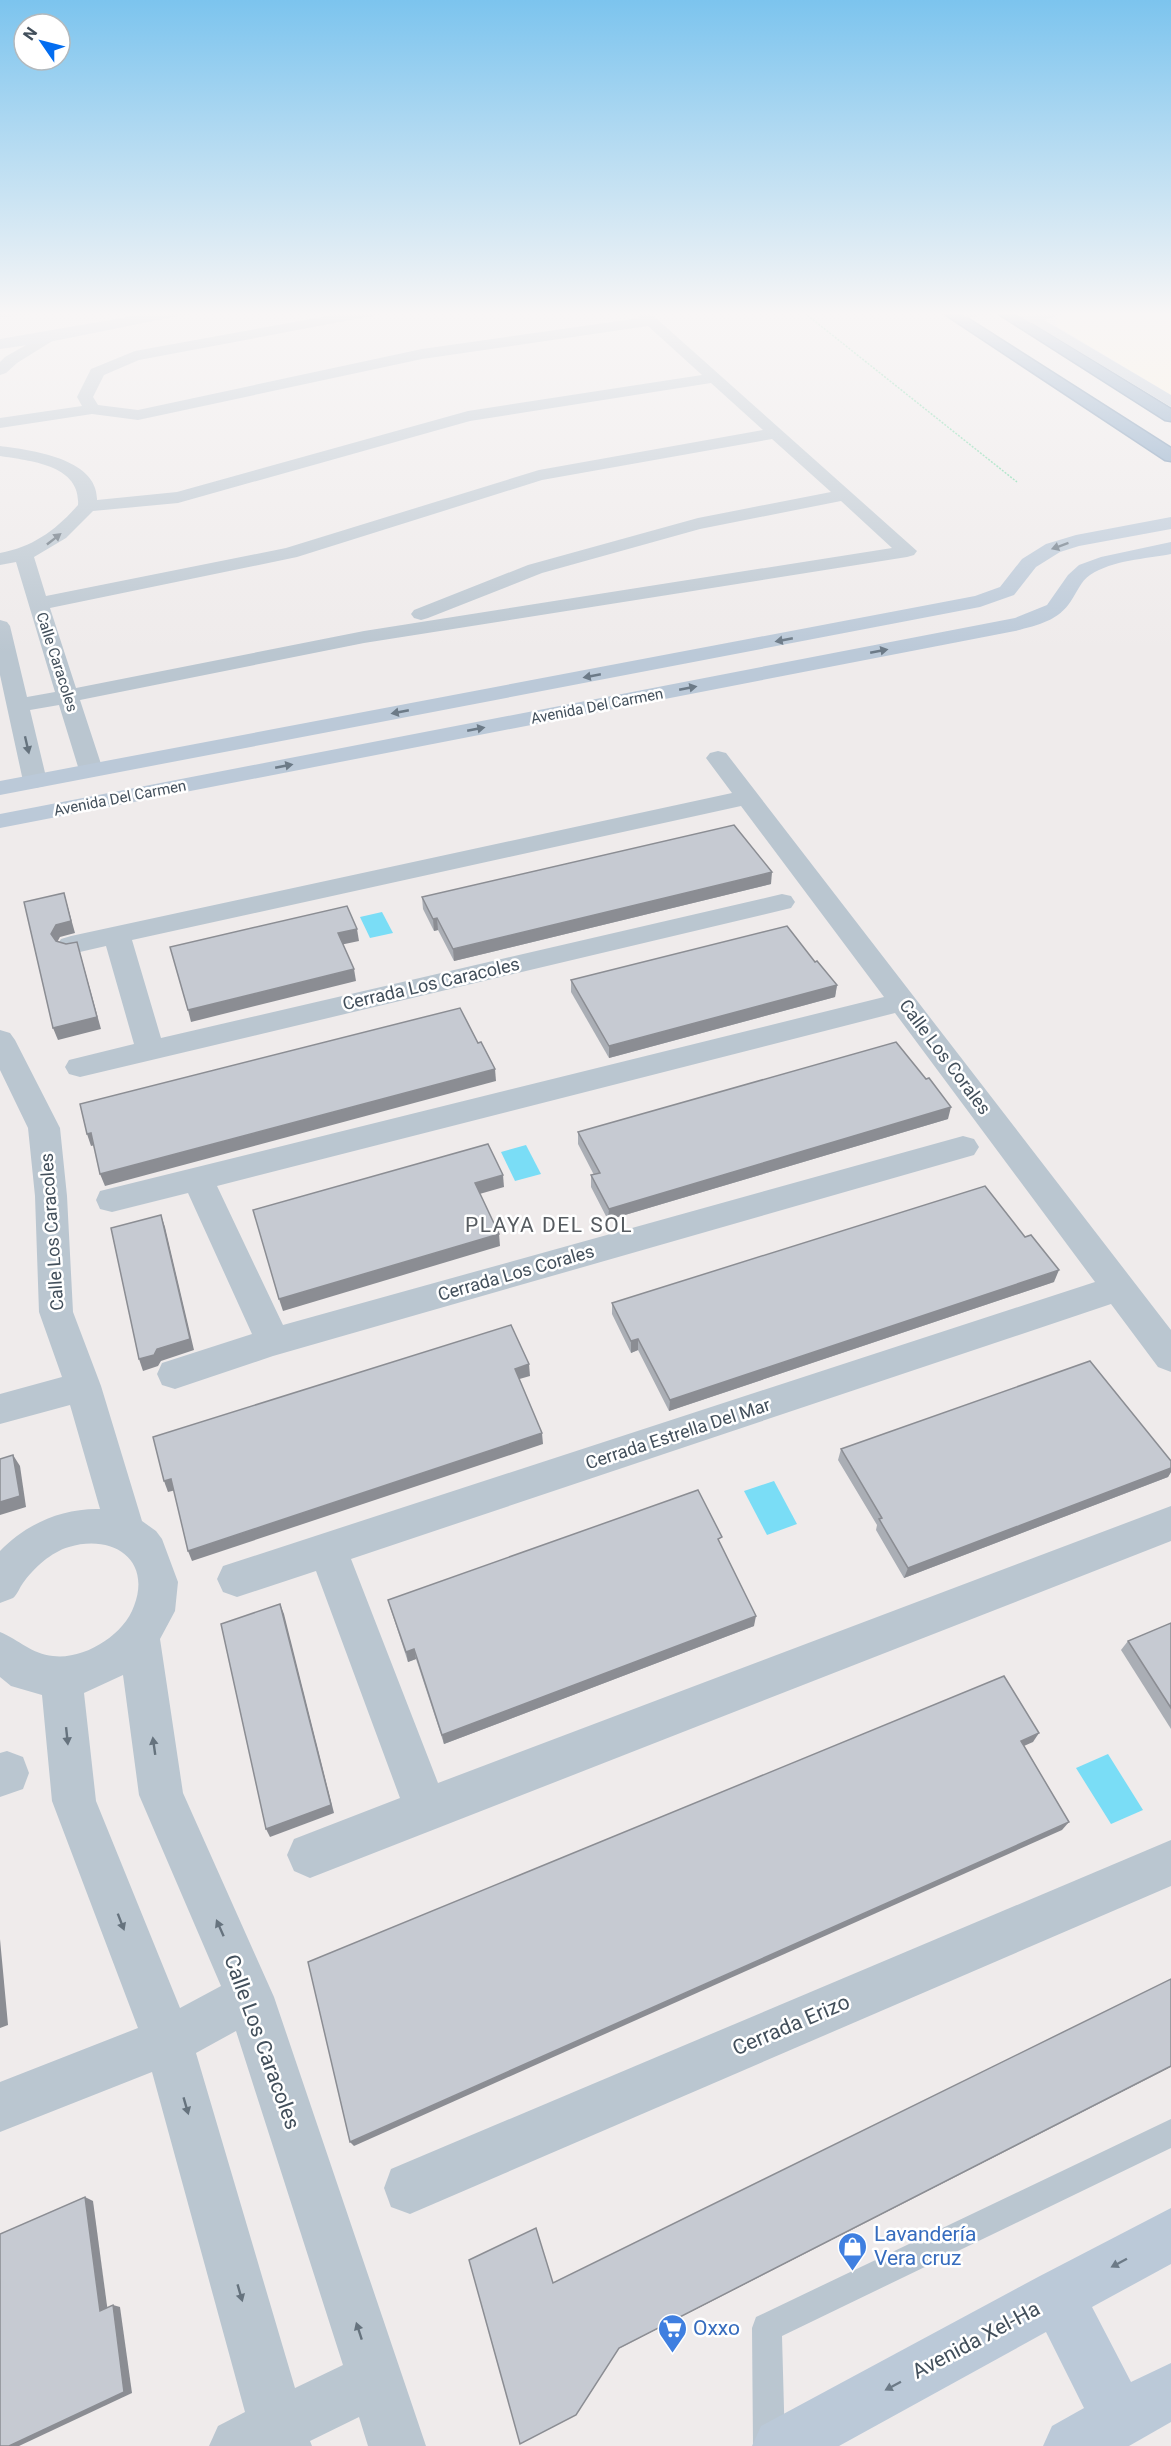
<svg xmlns="http://www.w3.org/2000/svg" width="1171" height="2446" viewBox="0 0 1171 2446" font-family="Roboto,sans-serif">
  <style>
    .commercial { fill: #fef5e0 }
    .water { fill: #7addf6 }
    .lines { fill: none; stroke-linecap: round; stroke-linejoin: round }
    .highway-casing { stroke: #688aad; stroke-width: 3 }
    .path { stroke: #67d59e; stroke-width: 1.5; stroke-dasharray: 2 1.5; stroke-linecap: butt }
    .lane { fill: #bac6d0; fill-rule: evenodd }
    .street { fill: #bac6d0; fill-rule: evenodd }
    .secondary { fill: #bbc9d8; fill-rule: evenodd }
    .highway { fill: #7c9fc2; fill-rule: evenodd }
    .wall { fill: #aaaeb5 }
    .shaded-wall { fill: #8b8d93 }
    .building { fill: #c6cad2; stroke: #8b8d93; stroke-width: 1.5 }
    .oneway { fill: #66737e }
    .oneway2 { fill: #6c7a87 }
    .labels { text-anchor: middle; stroke-width: 5; stroke-linejoin: round; paint-order: stroke }
    .far-street-label { font-size: 15px; fill: #424f5b; stroke: #fff }
    .street-label { font-size: 18px; fill: #424f5b; stroke: #fff }
    .quarter-label { font-size: 21px; letter-spacing: 1.5px; fill: #575c61; stroke: #fff }
    .near-street-label { font-size: 21px; fill: #424f5b; stroke: #fff }
    .near-shop-label { font-size: 21px; fill: #366cbe; stroke: #fff; text-anchor: start }
  </style>
  <rect width="100%" height="100%" fill="#efebeb"/>
  <polygon class="commercial" points="1082,311 1171,311 1171,395 1058,327 1055,320 1065,313"/>
  <g class="water">
    <polygon points="382,912 393,933 370,938 360,917"/>
    <polygon points="526,1145 541,1174 515,1181 501,1152"/>
    <polygon points="774,1481 797,1524 767,1535 744,1491"/>
    <polygon points="1108,1754 1143,1810 1111,1824 1076,1768"/>
  </g>
  <g class="lines">
    <defs>
      <g id="highway">
        <polygon points="940,311 956,311 1171,448 1171,461 1165,460"/>
        <polygon points="994,311 1011,311 1171,409 1171,421 1165,420"/>
      </g>
    </defs>
    <use href="#highway" class="highway-casing"/>
    <polyline class="path" points="802,311 1017,482"/>
    <g class="lane">
      <polygon points="993,311 1006,312 957,319 953,317"/>
      <polygon points="1171,2119 1171,2148 782,2336 785,2446 753,2446 752,2328 756,2317"/>
    </g>
    <g class="street">
      <path d="M355 311H384L377 315 139 360 104 375 93 397 98 405 138 410 422 349 640 318 633 311H648L917 551 914 555 907 557 364 643 80 700 103 770 99 775 91 777 83 775 79 770 59 705 30 710 47 781 44 786 35 788 26 786 23 781 0 675V620L7 622 10 626 27 697 55 692 16 562 0 565V553C33 547 56 530 78 505 81 465 31 461 0 456V446C30 450 98 458 97 500L177 492 468 411 702 375 648 326 422 359 138 420 92 414 0 428V418L82 406 77 397 91 369 135 351ZM711 383 763 430 539 470 286 548 46 596 34 557 66 538 93 511 178 503 470 421ZM772 439 831 492 698 518 528 565 414 610 411 614 414 618 421 620 428 618 542 573 700 529 841 501 892 548 364 631 76 688 50 608 297 557 542 480Z"/>
      <path d="M1044 311H1065L1063 314C1050 318 1017 330 1008 320L1010 317Z"/>
      <polygon points="49,332 54,334 57,337 54,340 17,363 6,373 0,375 0,362 5,357"/>
      <polygon points="718,751 726,753 1171,1330 1171,1372 1158,1367 1111,1304 351,1559 438,1783 1171,1506 1171,1541 310,1878 294,1871 287,1855 294,1839 400,1798 316,1571 237,1597 223,1592 217,1579 223,1566 1095,1282 895,1013 217,1186 283,1325 963,1136 974,1139 979,1147 974,1155 273,1356 175,1389 162,1385 157,1374 162,1363 252,1334 188,1193 112,1212 100,1209 96,1200 100,1191 884,997 741,806 132,940 161,1038 782,894 791,896 795,902 791,908 80,1077 69,1074 65,1067 69,1060 134,1044 106,946 71,954 61,951 57,945 61,939 71,936 732,793 706,758 710,753"/>
      <path d="M0 1030 10 1033 15 1040 60 1128 67 1196 73 1312 101 1386 142 1521 156 1531 162 1539 178 1582 175 1611 160 1639 183 1793 274 1997 426 2446H368L359 2417 310 2441 312 2446H209L218 2426 245 2412 152 2072 0 2132V2082L138 2028 52 1801 42 1695 11 1686 0 1677V1632C19 1640 32 1654 53 1656 84 1660 124 1635 134 1606 152 1559 112 1534 69 1547 51 1552 34 1568 23 1583 20 1587 17 1595 13 1598 9 1600 4 1601 0 1603V1551C26 1524 62 1508 100 1509L70 1405 0 1424V1394L62 1377 39 1312 35 1196 28 1128 0 1070ZM123 1675 139 1795 221 1986 180 2008 96 1801 84 1693ZM236 2031 343 2365 295 2388 196 2053Z"/>
      <polygon points="7,1751 23,1757 29,1773 23,1789 0,1797 0,1753"/>
      <polygon points="1171,1840 1171,1886 410,2214 391,2207 384,2188 391,2169"/>
    </g>
    <g class="secondary">
      <polygon points="0,311 36,311 29,315 0,317"/>
      <polygon points="162,311 190,311 183,315 49,342 0,349 0,339"/>
      <polygon points="1012,311 1029,311 1171,395 1171,407"/>
      <polygon points="1171,517 1171,529 1079,546 1060,552 1036,567 1014,595 980,607 0,795 0,781 975,596 1000,587 1022,559 1046,544 1076,535"/>
      <path d="M1171 542V554C1145 559 1113 560 1090 575 1081 581 1077 592 1071 601 1058 621 1038 625 1015 631L0 828V814L1015 618 1047 605 1068 575 1079 565 1101 557Z"/>
      <polygon points="1171,2208 1171,2264 1092,2307 1131,2382 1171,2363 1171,2422 1129,2446 1043,2446 1052,2426 1084,2408 1046,2332 839,2446 752,2446 761,2426 1038,2277"/>
    </g>
    <use href="#highway" class="highway"/>
  </g>
  <g class="wall">
    <polygon points="771,884 454,961 438,930 434,931 423,909 422,897"/>
    <polygon points="815,962 837,985 835,997 609,1058 571,992 571,980"/>
    <polygon points="948,1119 608,1220 591,1187 591,1175 594,1175 578,1144 578,1132"/>
    <polygon points="1054,1282 669,1411 638,1350 631,1353 612,1314 612,1303"/>
    <polygon points="841,1449 1171,1461 1171,1472 1168,1477 904,1578 876,1530 877,1525 838,1460"/>
    <polygon points="721,1545 754,1626 444,1744 416,1659 408,1662 391,1610 388,1600"/>
    <polygon points="1171,1623 1171,1729 1121,1650 1128,1641"/>
  </g>
  <g class="shaded-wall">
    <polygon points="772,872 771,884 454,961 453,949"/>
    <polygon points="64,893 75,933 60,937 55,946 51,934"/>
    <polygon points="437,918 438,930 434,931 433,919"/>
    <polygon points="357,929 359,941 340,945 338,933"/>
    <polygon points="77,942 101,1029 58,1040 53,1028"/>
    <polygon points="354,969 356,981 191,1022 188,1010"/>
    <polygon points="837,985 835,997 609,1058 609,1046"/>
    <polygon points="495,1069 496,1081 105,1186 100,1174"/>
    <polygon points="951,1107 948,1119 608,1220 609,1209"/>
    <polygon points="91,1133 95,1145 91,1146 87,1134"/>
    <polygon points="503,1175 504,1187 476,1195 475,1183"/>
    <polygon points="161,1215 165,1227 194,1350 161,1361 158,1366 143,1371 139,1359"/>
    <polygon points="499,1234 500,1246 283,1311 279,1299"/>
    <polygon points="1059,1270 1054,1282 669,1411 670,1400"/>
    <polygon points="638,1339 638,1350 631,1353 631,1341"/>
    <polygon points="529,1364 530,1376 516,1380 515,1369"/>
    <polygon points="542,1433 543,1444 192,1561 188,1551"/>
    <polygon points="13,1455 20,1466 26,1507 0,1515 0,1502"/>
    <polygon points="1171,1468 1171,1472 1168,1477 904,1578 908,1568"/>
    <polygon points="171,1479 176,1490 168,1492 164,1481"/>
    <polygon points="280,1604 284,1614 334,1813 270,1837 266,1829"/>
    <polygon points="756,1616 754,1626 444,1744 442,1735"/>
    <polygon points="414,1649 416,1659 408,1662 406,1652"/>
    <polygon points="1039,1733 1033,1742 1015,1750 1021,1741"/>
    <polygon points="1069,1822 1062,1830 354,2146 350,2142"/>
    <polygon points="0,1939 8,2025 0,2028"/>
    <polygon points="1171,2066 1171,2067 618,2349 619,2348"/>
    <polygon points="85,2197 93,2201 108,2313 100,2311"/>
    <polygon points="113,2305 120,2307 132,2393 19,2446 9,2446"/>
  </g>
  <g class="building">
    <polygon points="734,825 772,872 453,949 437,918 433,919 422,897"/>
    <polygon points="64,893 71,921 56,925 51,934 56,941 66,944 77,942 97,1017 53,1028 24,902"/>
    <polygon points="347,906 357,929 338,933 354,969 188,1010 170,947"/>
    <polygon points="787,926 815,962 817,961 837,985 609,1046 571,980"/>
    <polygon points="460,1008 478,1043 481,1042 495,1069 100,1174 91,1133 87,1134 80,1104"/>
    <polygon points="896,1042 926,1079 929,1078 951,1107 609,1209 591,1175 600,1173 578,1132"/>
    <polygon points="488,1144 503,1175 475,1183 499,1234 279,1299 253,1210"/>
    <polygon points="985,1186 1025,1237 1031,1235 1059,1270 670,1400 638,1339 631,1341 612,1303"/>
    <polygon points="161,1215 190,1339 157,1349 154,1355 139,1359 111,1228"/>
    <polygon points="511,1325 529,1364 515,1369 542,1433 188,1551 171,1479 164,1481 153,1437"/>
    <polygon points="1090,1361 1171,1461 1171,1468 908,1568 879,1519 882,1518 841,1449"/>
    <polygon points="13,1455 20,1496 0,1502 0,1459"/>
    <polygon points="698,1490 722,1537 718,1539 756,1616 442,1735 414,1649 406,1652 388,1600"/>
    <polygon points="280,1604 331,1805 266,1829 221,1624"/>
    <polygon points="1171,1623 1171,1708 1128,1641"/>
    <polygon points="1004,1676 1039,1733 1021,1741 1069,1822 350,2142 308,1962"/>
    <polygon points="1171,1979 1171,2066 619,2348 576,2415 520,2444 469,2260 536,2228 553,2283"/>
    <polygon points="85,2197 100,2311 113,2305 124,2392 9,2446 0,2446 0,2234"/>
  </g>
  <defs><path id="oneway-solid" d="M-6-.8H1V-3.2L6.5 0L1 3.2V.8H-6Z" transform="scale(1.5)"/></defs>
  <g class="oneway">
    <use href="#oneway-solid" transform="translate(54 539) rotate(-38)"/>
    <use href="#oneway-solid" transform="translate(27 745) rotate(77)"/>
    <use href="#oneway-solid" transform="translate(67 1736) rotate(84)"/>
    <use href="#oneway-solid" transform="translate(154 1746) rotate(-98)"/>
    <use href="#oneway-solid" transform="translate(121 1922) rotate(69)"/>
    <use href="#oneway-solid" transform="translate(220 1928) rotate(-114)"/>
    <use href="#oneway-solid" transform="translate(186 2106) rotate(74)"/>
    <use href="#oneway-solid" transform="translate(240 2293) rotate(74)"/>
    <use href="#oneway-solid" transform="translate(359 2331) rotate(-108)"/>
  </g>
  <g class="oneway2">
    <use href="#oneway-solid" transform="translate(1060 546) rotate(160)"/>
    <use href="#oneway-solid" transform="translate(784 640) rotate(169)"/>
    <use href="#oneway-solid" transform="translate(879 651) rotate(-11)"/>
    <use href="#oneway-solid" transform="translate(592 676) rotate(169)"/>
    <use href="#oneway-solid" transform="translate(688 688) rotate(-11)"/>
    <use href="#oneway-solid" transform="translate(400 712) rotate(169)"/>
    <use href="#oneway-solid" transform="translate(476 729) rotate(-11)"/>
    <use href="#oneway-solid" transform="translate(284 766) rotate(-11)"/>
    <use href="#oneway-solid" transform="translate(1119 2263) rotate(152)"/>
    <use href="#oneway-solid" transform="translate(893 2386) rotate(152)"/>
  </g>
  <linearGradient id="sky" x2="0" y2="1"><stop stop-color="#7cc4ee"/><stop offset="0.48" stop-color="#f8f6f6"/><stop offset="1" stop-color="#f8f6f6" stop-opacity="0"/></linearGradient>
  <rect width="1171" height="653" fill="url(#sky)"/>
  <defs>
    <symbol id="shop-pin" viewBox="-11 -11 22 30"><path d="M0 17L-7.5 6A9.5 9.5 0 1 1 7.5 6Z" fill="#3f7fe0" stroke="#fff"/><path d="M-5-2.5h2.3a2.7 3.5 0 0 1 5.4 0H5L5.5 6h-11ZM-1.5-2.5h3a1.5 2.3 0 0 0-3 0Z" fill="#fff"/></symbol>
    <symbol id="supermarket-pin" viewBox="-11 -11 22 30"><path d="M0 17L-7.5 6A9.5 9.5 0 1 1 7.5 6Z" fill="#3f7fe0" stroke="#fff"/><path d="M-6-5.5h2.5l.6 2H6L4.5 2H-2.5L-4.4-4H-6ZM-1.5 3.2a1.3 1.3 0 1 0 .1 0ZM3 3.2a1.3 1.3 0 1 0 .1 0Z" fill="#fff"/></symbol>
  </defs>
  <g fill-rule="evenodd">
    <use href="#shop-pin" x="836" y="2230" width="33" height="45"/>
    <use href="#supermarket-pin" x="656" y="2312" width="33" height="45"/>
  </g>
  <g class="labels">
    <g class="far-street-label">
      <text transform="translate(57 662) rotate(72)" y="5">Calle Caracoles</text>
      <text transform="translate(597 706) rotate(-11)" y="5">Avenida Del Carmen</text>
      <text transform="translate(120 798) rotate(-11)" y="5">Avenida Del Carmen</text>
    </g>
    <g class="street-label">
      <text transform="translate(431 984) rotate(-13)" y="6">Cerrada Los Caracoles</text>
      <text transform="translate(945 1057) rotate(53)" y="6">Calle Los Corales</text>
      <text transform="translate(52 1232) rotate(-94)" y="6">Calle Los Caracoles</text>
      <text transform="translate(516 1273) rotate(-16)" y="6">Cerrada Los Corales</text>
      <text transform="translate(678 1434) rotate(-18)" y="6">Cerrada Estrella Del Mar</text>
    </g>
    <g class="quarter-label">
      <text x="549" y="1232">PLAYA DEL SOL</text>
    </g>
    <g class="near-street-label">
      <text transform="translate(791 2025) rotate(-23)" y="7">Cerrada Erizo</text>
      <text transform="translate(262 2042) rotate(70)" y="7">Calle Los Caracoles</text>
      <text transform="translate(976 2340) rotate(-28)" y="7">Avenida Xel-Ha</text>
    </g>
    <g class="near-shop-label">
      <text x="874" y="2241">Lavandería<tspan x="874" dy="24">Vera cruz</tspan></text>
      <text x="693" y="2335">Oxxo</text>
    </g>
  </g>
  <g transform="translate(42 42) rotate(305)"><circle r="28" fill="#ffffff" stroke="#b3b9bd" stroke-width="1.5"/>
  <path d="M0-4.5L10 22L0 15L-10 22Z" fill="#036df0"/>
  <text y="-9" font-size="16" font-weight="bold" text-anchor="middle" fill="#424f5b">N</text>
  </g>
</svg>
